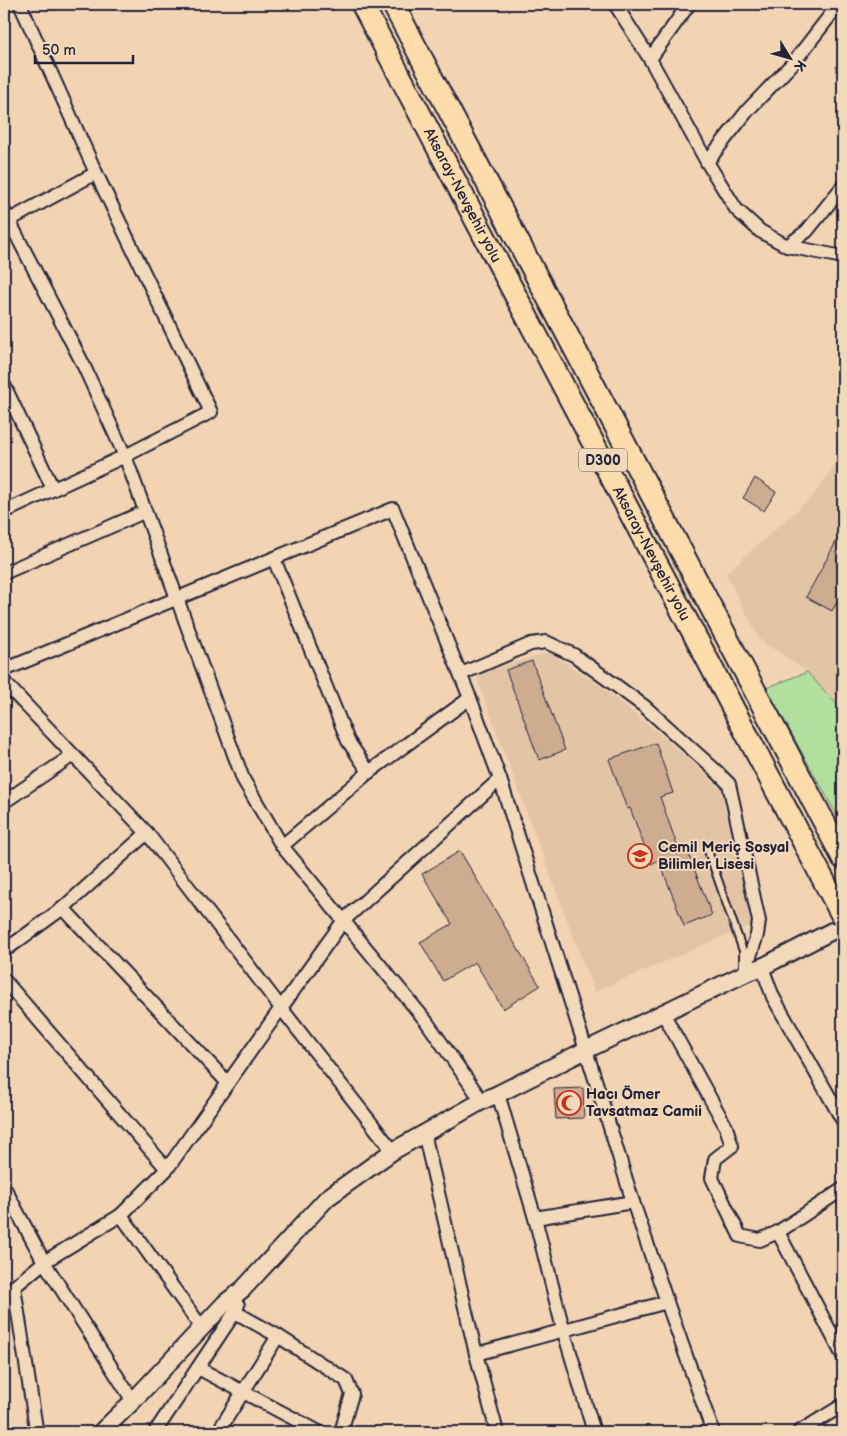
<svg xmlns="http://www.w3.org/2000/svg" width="847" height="1436" viewBox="0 0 847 1436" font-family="'Balsamiq Sans',sans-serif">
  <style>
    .built { fill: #e3c5a6 }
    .green { fill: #b1df9e; stroke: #6a806c }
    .building { fill: #cdac90; stroke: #22223b }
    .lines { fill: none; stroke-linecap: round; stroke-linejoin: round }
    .service-casing { stroke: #22223b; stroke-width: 10 }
    .minor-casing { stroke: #22223b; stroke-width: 16 }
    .tertiary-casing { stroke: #22223b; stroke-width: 20 }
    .trunk-casing { stroke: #22223b; stroke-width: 25 }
    .service { stroke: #f2d9b9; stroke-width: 6 }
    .minor { stroke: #f2d9b9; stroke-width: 12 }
    .tertiary { stroke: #f2d9b9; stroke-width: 16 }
    .trunk { stroke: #fddcac; stroke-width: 21 }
    .labels { text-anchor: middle; stroke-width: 4; stroke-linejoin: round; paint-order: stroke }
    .shield { fill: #f2d9b9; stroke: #605961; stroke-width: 1 }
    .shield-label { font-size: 14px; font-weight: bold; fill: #22223b }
    .street-label { font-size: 15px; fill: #22223b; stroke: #f2d9b9 }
    .poi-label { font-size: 15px; font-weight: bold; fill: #22223b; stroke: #f2d9b9; text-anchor: start }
  </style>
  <rect width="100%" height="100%" fill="#f2d4b2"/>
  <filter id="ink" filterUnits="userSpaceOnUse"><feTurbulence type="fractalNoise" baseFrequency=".02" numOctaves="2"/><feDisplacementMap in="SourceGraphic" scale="10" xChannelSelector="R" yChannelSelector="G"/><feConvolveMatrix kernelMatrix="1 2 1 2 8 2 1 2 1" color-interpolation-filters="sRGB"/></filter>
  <g filter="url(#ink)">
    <g class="built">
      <polygon points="843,452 843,711 807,672 759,639 726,573 814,495"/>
      <polygon points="550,652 604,689 670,742 720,788 753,924 594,992 475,674"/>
    </g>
    <polygon class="green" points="807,672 843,711 843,826 766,688"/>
    <g class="building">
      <polygon points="755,478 776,492 764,511 743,498"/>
      <polygon points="843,529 843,591 832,611 806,597"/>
      <polygon points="532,661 565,750 539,760 506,670"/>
      <polygon points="656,743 673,793 660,797 678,848 685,845 712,915 684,926 659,860 651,864 630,808 627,809 609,759"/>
      <polygon points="460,851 540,986 503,1009 475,962 443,981 420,942 452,924 422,874"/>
      <polygon points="583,1088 584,1118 556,1119 554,1089"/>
    </g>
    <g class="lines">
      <defs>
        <polyline id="service" points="708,851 743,951 743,965"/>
        <g id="minor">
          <polyline points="615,4 650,59 707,162 736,209 760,231 787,246 843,257"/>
          <polyline points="650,59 689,4"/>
          <polyline points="707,162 748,110 794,62 839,4"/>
          <polyline points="4,211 82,362 125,456 243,779 282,846 426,1021 482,1101"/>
          <polyline points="4,223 96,173"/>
          <polyline points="787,246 807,231 843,186"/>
          <polyline points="4,385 53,489"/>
          <polyline points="4,512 125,456 211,412 96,173 20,4"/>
          <polyline points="274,559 348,741 369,772"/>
          <polyline points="4,573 144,512"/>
          <polyline points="4,670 393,509 470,698 500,779 586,1050 633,1202 667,1302 713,1432"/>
          <polyline points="461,674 531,644 546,642 574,655 644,706 715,770 729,784 759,921 757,935 744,974"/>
          <polyline points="4,682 147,833 281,1008 167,1169 121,1215 44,1262 14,1287 4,1293"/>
          <polyline points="4,802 73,755"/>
          <polyline points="282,846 369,772 470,698"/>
          <polyline points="63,908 228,1083"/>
          <polyline points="4,951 63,908 147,833"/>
          <polyline points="762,967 773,997 843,1121"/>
          <polyline points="4,980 167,1169"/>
          <polyline points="663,1013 726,1127 732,1146 715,1159 712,1178 740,1236 760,1240 778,1232 843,1189"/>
          <polyline points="498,1094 535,1218 563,1329 594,1432"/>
          <polyline points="424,1133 476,1354 497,1432"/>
          <polyline points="393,1151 281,1008 344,920 500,779"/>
          <polyline points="4,1187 44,1262 133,1401"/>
          <polyline points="121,1215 202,1328"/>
          <polyline points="535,1218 633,1202"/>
          <polyline points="778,1232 843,1356"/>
          <polyline points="14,1287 36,1428 38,1432"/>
          <polyline points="235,1312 278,1336 346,1380 352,1394 341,1432"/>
          <polyline points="476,1354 667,1302"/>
          <polyline points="198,1368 319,1432"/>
          <polyline points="155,1432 235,1312 238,1305"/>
          <polyline points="218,1432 278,1336"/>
          <polyline points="799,1432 843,1405"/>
        </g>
        <polyline id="tertiary" points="101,1432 133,1401 225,1303 243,1289 327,1198 393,1151 482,1101 498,1094 586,1050 744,974 762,967 832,931"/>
        <g id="trunk">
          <path id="s1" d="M362 4 843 917"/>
          <polyline points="393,4 843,858"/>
        </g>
      </defs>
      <use href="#service" class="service-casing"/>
      <use href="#minor" class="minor-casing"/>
      <use href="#tertiary" class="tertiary-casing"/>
      <use href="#trunk" class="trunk-casing"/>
      <use href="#service" class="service"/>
      <use href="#minor" class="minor"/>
      <use href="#tertiary" class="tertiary"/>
      <use href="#trunk" class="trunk"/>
    </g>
  </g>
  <defs>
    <symbol id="school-ring" viewBox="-11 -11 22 22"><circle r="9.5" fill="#f2d9b9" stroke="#c8321e" stroke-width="1.5"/><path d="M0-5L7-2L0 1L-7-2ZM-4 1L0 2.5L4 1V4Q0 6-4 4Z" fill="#c8321e"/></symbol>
    <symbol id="mosque-ring" viewBox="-11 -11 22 22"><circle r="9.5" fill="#f2d9b9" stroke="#c8321e" stroke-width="1.5"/><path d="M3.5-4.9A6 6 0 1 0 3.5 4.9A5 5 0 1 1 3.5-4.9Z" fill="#c8321e"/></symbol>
  </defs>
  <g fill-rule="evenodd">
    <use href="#school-ring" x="626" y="842" width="28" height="28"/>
    <use href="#mosque-ring" x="555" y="1089" width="28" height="28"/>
  </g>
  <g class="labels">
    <rect class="shield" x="579" y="448.5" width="48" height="23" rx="4"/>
    <g class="shield-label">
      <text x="603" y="465">D300</text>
    </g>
    <g class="street-label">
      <text dy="5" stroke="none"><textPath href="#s1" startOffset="216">Aksaray-Nevşehir yolu</textPath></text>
      <text dy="5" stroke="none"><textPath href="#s1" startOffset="621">Aksaray-Nevşehir yolu</textPath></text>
    </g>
    <g class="poi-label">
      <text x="658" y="852">Cemil Meriç Sosyal<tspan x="658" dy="17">Bilimler Lisesi</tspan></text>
      <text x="586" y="1099">Hacı Ömer<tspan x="586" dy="17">Tavsatmaz Camii</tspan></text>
    </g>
  </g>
  <rect width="847" height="1436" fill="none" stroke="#f2d9b9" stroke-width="20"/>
  <rect x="10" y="10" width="827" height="1416" fill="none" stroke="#22223b" stroke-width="2" filter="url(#ink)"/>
  <g transform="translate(790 58) rotate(127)" stroke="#f2d9b9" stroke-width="4" paint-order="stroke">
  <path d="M0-4L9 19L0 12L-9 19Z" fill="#22223b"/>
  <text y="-8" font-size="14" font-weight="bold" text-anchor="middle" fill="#22223b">K</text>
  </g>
  <path d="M35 55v8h98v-8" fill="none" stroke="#22223b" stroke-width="2.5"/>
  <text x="42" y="55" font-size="15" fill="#22223b" stroke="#f2d9b9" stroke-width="4" paint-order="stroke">50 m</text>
</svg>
